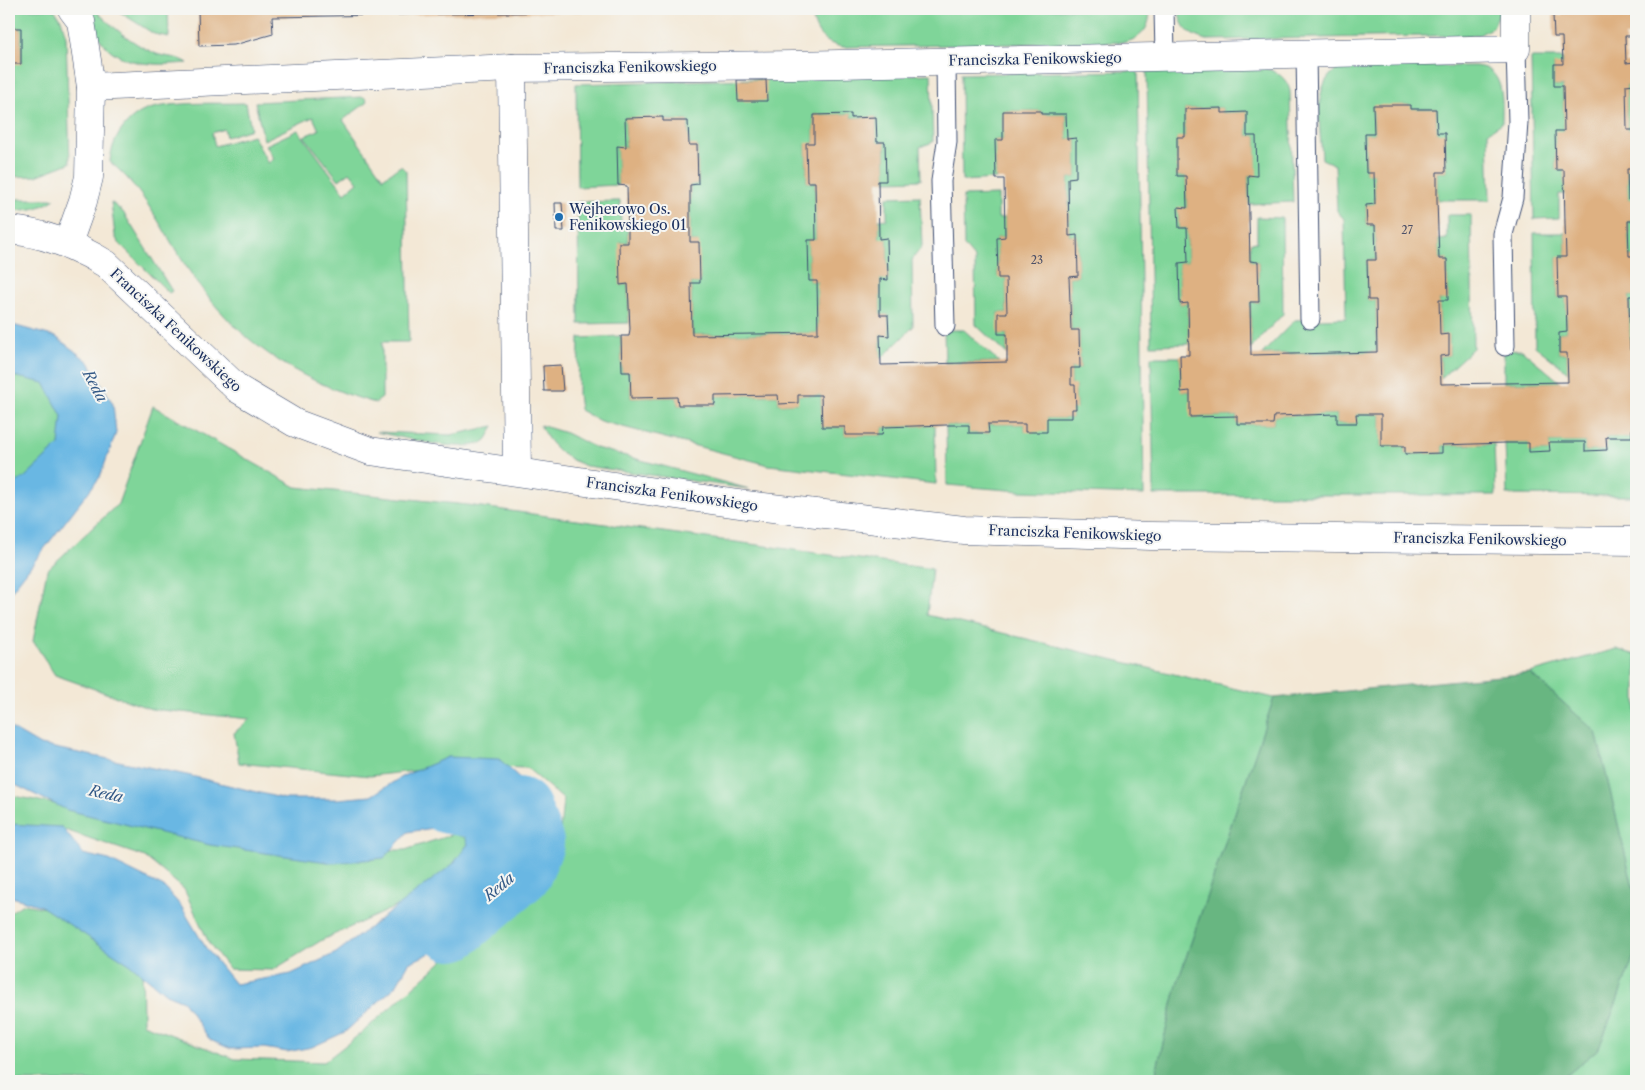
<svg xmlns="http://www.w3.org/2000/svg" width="1645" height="1090" viewBox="0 0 1645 1090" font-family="'Libre Caslon Text',serif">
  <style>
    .green { fill: #7fd599; stroke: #4d827c }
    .forest { fill: #67b681; stroke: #417270 }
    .water { fill: #69b7e3; stroke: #4273a0 }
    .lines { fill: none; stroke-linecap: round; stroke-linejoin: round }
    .river { stroke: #69b7e3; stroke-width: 68 }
    .building { fill: #deb182 }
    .lane-casing { stroke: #3b4b70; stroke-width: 21 }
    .street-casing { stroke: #3b4b70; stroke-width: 29 }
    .lane { stroke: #fff; stroke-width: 19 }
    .street { stroke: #fff; stroke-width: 28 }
    .poi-dot { fill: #1f6fb2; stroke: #f6f6f2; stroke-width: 2 }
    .labels { text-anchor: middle; stroke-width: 4; stroke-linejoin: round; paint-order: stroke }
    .number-label { font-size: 11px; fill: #4c5067 }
    .street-label { font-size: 14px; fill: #1b2f5e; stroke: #f6f6f2 }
    .poi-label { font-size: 14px; fill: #1b2f5e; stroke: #f6f6f2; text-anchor: start }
    .water-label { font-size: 15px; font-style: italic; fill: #325886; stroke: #f6f6f2 }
  </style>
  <rect width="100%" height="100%" fill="#f6f6f2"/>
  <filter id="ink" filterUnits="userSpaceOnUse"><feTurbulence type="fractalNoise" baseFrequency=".02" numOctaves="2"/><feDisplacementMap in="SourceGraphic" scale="10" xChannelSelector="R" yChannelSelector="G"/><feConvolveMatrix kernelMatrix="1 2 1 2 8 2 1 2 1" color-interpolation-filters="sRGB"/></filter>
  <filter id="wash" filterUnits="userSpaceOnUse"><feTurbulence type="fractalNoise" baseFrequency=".0096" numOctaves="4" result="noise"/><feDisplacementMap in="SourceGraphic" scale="20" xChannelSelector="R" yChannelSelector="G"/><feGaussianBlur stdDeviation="1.12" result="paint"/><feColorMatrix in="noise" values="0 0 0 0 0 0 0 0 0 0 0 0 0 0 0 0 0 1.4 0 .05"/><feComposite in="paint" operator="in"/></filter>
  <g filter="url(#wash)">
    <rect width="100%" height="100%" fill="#f3e8d6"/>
    <g class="green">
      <polygon points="12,9 54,9 61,19 66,36 70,163 36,176 9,177 9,86 14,85 13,64 21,63 21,28 12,28"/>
      <path d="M86 9H94C113 27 130 42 154 53 166 58 178 56 188 63 137 67 102 64 86 9Z"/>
      <polygon points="115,9 168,9 169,37 154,34"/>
      <path d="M812 9H1150C1150 26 1144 37 1126 42L843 47C821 43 813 30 812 9Z"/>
      <path d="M1179 9H1501L1493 27 1479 35 1207 40C1189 36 1180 27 1179 9Z"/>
      <polygon points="1531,58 1562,58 1563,64 1554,65 1554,86 1563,86 1564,131 1555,132 1556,170 1564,170 1565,194 1559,194 1559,218 1534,219"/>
      <polygon points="1634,65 1636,65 1636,203 1636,200 1628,200 1627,169 1636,169 1635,130 1627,130 1626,85 1634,84"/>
      <path d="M1475 66C1506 68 1502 101 1502 123L1488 132 1490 200H1437V172H1446L1445 134 1437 133 1436 109H1411L1410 105 1373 106 1374 134H1365L1366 173H1374L1375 204 1366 205 1367 225H1375L1376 260H1367L1368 300H1376L1377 352 1262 354 1295 320 1346 318 1344 219 1337 211 1335 165 1322 159C1321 131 1309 78 1343 67Z"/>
      <path d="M1264 68C1277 71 1287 78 1290 91L1293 202 1249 204 1248 175 1256 176V136H1247V112L1222 113V108L1185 109V137L1177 138V176H1186L1187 208H1178L1179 228H1187L1188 262 1179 263 1180 304 1188 303 1189 344 1151 345 1147 71Z"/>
      <polygon points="1138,71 1144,495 1020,491 947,485 946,425 969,425 970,433 988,433 988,424 1025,424 1025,432 1047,418 1072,418 1072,409 1076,408 1075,386 1071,385 1071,368 1080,368 1079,330 1071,330 1069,277 1078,276 1077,236 1069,236 1068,178 1076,177 1076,139 1067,139 1066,114 1041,114 1041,111 1003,111 1003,140 995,140 996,179 962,181 961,74"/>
      <polygon points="931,74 933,142 920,147 921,180 886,181 885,142 877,142 876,117 851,118 851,114 814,115 814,143 806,144 807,182 815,182 816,240 808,240 809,281 817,281 818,333 692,335 691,283 700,283 698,242 690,242 690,185 698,184 697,146 689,145 688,121 625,118 626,147 617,147 618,185 577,187 576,84"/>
      <path d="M364 97 367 100 366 103 343 120 383 178 399 167 401 166 406 171 409 342H382V398L375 403C295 380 234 340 188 269 163 232 145 190 110 162 111 140 127 116 149 109 177 101 217 104 246 103L251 129 226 137 224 129 212 133 215 146 253 135 268 163 274 159 266 145 298 130 345 193 358 182 350 172 339 180 304 136 319 130 313 117 264 140 255 102Z"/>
      <polygon points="998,195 998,218 1005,218 1005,237 997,238 998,277 1006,278 1007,313 998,313 999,334 1007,334 1007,354 976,325 975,259 964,246 963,196"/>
      <polygon points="920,196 922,246 912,260 913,327 881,359 880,335 889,335 888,315 880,315 880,279 888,279 887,239 879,239 879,220 887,219 887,197"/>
      <path d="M9 199H55C40 209 27 211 9 210Z"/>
      <polygon points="620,201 621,224 628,224 628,243 620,243 621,285 628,284 629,323 579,324 578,202"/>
      <polygon points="111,202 123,212 172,291 169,293 118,242 115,236"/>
      <polygon points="1447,215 1471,215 1473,348 1441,378 1440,356 1449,355 1449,335 1440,335 1439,300 1448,299 1447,259 1439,259 1438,240 1447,239"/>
      <polygon points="1257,217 1282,218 1283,314 1251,348 1250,302 1259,302 1258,262 1250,261 1250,243 1257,242"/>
      <polygon points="1628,221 1636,221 1636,256 1629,256"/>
      <polygon points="1534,233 1565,233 1566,257 1557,257 1558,297 1566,297 1567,332 1559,333 1559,353 1567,353 1568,372 1535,346"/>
      <polygon points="1629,296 1636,296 1636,350 1630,350"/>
      <polygon points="944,330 964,330 999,362 945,363"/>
      <polygon points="621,336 622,372 630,372 631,398 677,397 678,405 715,405 715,396 778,395 779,404 797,403 798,395 821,395 822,427 845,427 845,435 882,435 883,427 935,425 936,484 769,465 600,421 580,410 578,394 579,338"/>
      <polygon points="1522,350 1560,382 1504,383 1504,351"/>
      <polygon points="1151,357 1180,357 1182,392 1190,391 1191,417 1237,416 1237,424 1273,424 1274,416 1337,414 1337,423 1356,423 1356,414 1381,414 1381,446 1405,446 1405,454 1442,453 1442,445 1494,444 1496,495 1154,495"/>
      <polygon points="9,376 42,380 74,405 68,451 9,516"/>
      <polygon points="1631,389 1636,389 1636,496 1507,495 1505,443 1529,443 1530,452 1549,451 1549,442 1585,442 1585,451 1606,450 1606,437 1632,437 1632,427 1636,426 1636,405 1631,405"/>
      <polygon points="153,406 296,487 467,505 932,569 927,615 1274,698 1177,984 1154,1081 9,1081 9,913 23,904 78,914 142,950 143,1024 235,1059 324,1062 365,1030 456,949 534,890 559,843 563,799 527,768 457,766 370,776 239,763 234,733 250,719 151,709 55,675 33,641 47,570 118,504"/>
      <path d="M540 425 566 433 596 448 749 489 586 466C564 458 550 446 540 425Z"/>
      <path d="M494 426C491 430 489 437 486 440 469 456 399 436 376 432L451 435Z"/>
      <polygon points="1616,649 1636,655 1636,900 1596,732 1530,673"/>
      <polygon points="9,789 14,796 96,812 324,850 405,850 454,834 481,843 468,874 322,940 273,970 229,969 209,943 184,889 145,857 62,829 9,829"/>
      <polygon points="1636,951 1636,1081 1560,1081 1599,1048"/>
    </g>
    <polygon class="forest" points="1530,673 1596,732 1636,900 1636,951 1599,1048 1560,1081 1154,1081 1177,984 1274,698"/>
    <g class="water">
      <polygon points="9,324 56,337 89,362 113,404 116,433 100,477 9,594 9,487 25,477 59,445 62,416 44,383 9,375"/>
      <polygon points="9,727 40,745 187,775 285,799 337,799 371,796 403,776 448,757 499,759 536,793 525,835 519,880 501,908 441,948 409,963 396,986 345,1032 312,1047 287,1052 264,1048 231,1049 210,1040 183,1001 166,994 131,965 41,906 9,896 9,824 62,827 83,854 109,860 164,887 181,906 206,948 235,984 291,974 336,953 453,864 468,844 459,824 408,832 384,858 334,863 210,845 67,810 9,782"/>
    </g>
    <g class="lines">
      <polyline class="river" points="449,800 518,811 530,843 519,870 452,927"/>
    </g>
    <g id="blocks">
      <g class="building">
        <polygon points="9,9 12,9 12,28 21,28 21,64 13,64 14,85 9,86"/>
        <polygon points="198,9 617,9 617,11 272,17 273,34 234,45 199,46"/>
        <polygon points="1562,9 1625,9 1625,15 1633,15 1633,36 1625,36 1626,63 1634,62 1634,84 1626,85 1627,130 1635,130 1636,169 1627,169 1628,200 1636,200 1636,221 1628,221 1629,256 1636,256 1636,296 1629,296 1630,350 1636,350 1636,389 1631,389 1631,405 1636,405 1636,427 1632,427 1632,437 1606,437 1607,450 1585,451 1585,442 1549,442 1550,451 1529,452 1529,443 1505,443 1442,445 1442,453 1405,454 1405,446 1381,446 1381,414 1356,414 1357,423 1337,423 1337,414 1274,416 1273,424 1237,424 1237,416 1190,417 1190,391 1181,392 1180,355 1189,355 1188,303 1180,304 1179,263 1188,262 1187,228 1179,228 1178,207 1187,208 1186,176 1177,176 1177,137 1185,137 1185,109 1222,108 1222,113 1247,112 1247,136 1256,136 1257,176 1248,175 1250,261 1258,262 1259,302 1250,302 1251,355 1377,352 1376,300 1368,300 1367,260 1376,260 1375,225 1367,225 1366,205 1375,204 1374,173 1366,173 1365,134 1374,134 1373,105 1411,105 1411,109 1436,109 1437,133 1445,133 1446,172 1437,172 1437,200 1439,259 1447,259 1448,300 1439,300 1440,335 1449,334 1449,355 1440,356 1441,384 1568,382 1567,353 1559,353 1559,333 1567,332 1566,297 1558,297 1557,257 1566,257 1565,224 1564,170 1556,170 1555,131 1564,131 1563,86 1554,86 1554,64 1563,64 1562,37 1554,37 1553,15 1562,15"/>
        <polygon points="737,80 766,80 767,101 738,101"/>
        <polygon points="1003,111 1041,111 1041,114 1066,114 1067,139 1076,138 1076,177 1068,178 1069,236 1077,235 1078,276 1069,277 1071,330 1079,330 1080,368 1071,368 1071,385 1075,385 1076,409 1072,409 1072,418 1047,418 1047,432 1025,432 1025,424 988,424 989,433 969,433 969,425 946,425 883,427 882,435 845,435 845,427 822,427 821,395 798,395 798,403 779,404 778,395 715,396 715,405 678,405 677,397 631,398 630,372 622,372 621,336 629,336 630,329 628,284 620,285 619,243 628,243 628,224 627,186 618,185 617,146 626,147 625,118 663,117 663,121 688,121 689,145 697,145 698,184 690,185 690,242 699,242 700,283 691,283 692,335 818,333 817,281 809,281 808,240 816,240 815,182 807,182 806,143 814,143 814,115 851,114 851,118 876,117 877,142 885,142 886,181 878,181 879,239 887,238 888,280 880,279 880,315 888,315 889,336 880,335 881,365 1007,362 1007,334 998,334 998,313 1007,313 1006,278 998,278 997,238 1005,237 1004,179 996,179 995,140 1003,140"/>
        <polygon points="555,203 562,203 564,231 556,231"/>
        <polygon points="561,365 563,391 544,391 543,366"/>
      </g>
    </g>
  </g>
  <g filter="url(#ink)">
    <use href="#blocks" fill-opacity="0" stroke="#3b4b70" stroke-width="1"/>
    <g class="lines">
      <defs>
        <g id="lane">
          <polyline points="1164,9 1165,55"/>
          <polyline points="1306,52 1310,319"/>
          <polyline points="945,326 941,181 947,142 946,61"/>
          <polyline points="1505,346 1503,234 1513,198 1518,122 1516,49"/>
        </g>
        <g id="street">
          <polyline points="512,68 517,471"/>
          <polyline points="91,87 512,68 793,65 1516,49 1516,9"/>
          <path d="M9 230C45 233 75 245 106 264L238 389 295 423 370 451 746 505 964 530 1151 536 1636 541"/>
          <polyline points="68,243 83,201 89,177 91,87 81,21 72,9"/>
        </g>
      </defs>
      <use href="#lane" class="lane-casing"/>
      <use href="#street" class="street-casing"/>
      <use href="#lane" class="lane"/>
      <use href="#street" class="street"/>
    </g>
  </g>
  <circle class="poi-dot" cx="559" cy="217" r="5"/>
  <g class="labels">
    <g class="number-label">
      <text x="1407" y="234">27</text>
      <text x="1037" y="264">23</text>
    </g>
    <g class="street-label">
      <text transform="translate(1035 59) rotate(-1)" y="5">Franciszka Fenikowskiego</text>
      <text transform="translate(630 67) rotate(-1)" y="5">Franciszka Fenikowskiego</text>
      <text transform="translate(176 330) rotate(43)" y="5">Franciszka Fenikowskiego</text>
      <text transform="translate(672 494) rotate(8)" y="5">Franciszka Fenikowskiego</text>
      <text transform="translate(1075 533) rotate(2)" y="5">Franciszka Fenikowskiego</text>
      <text transform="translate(1480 539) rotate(1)" y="5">Franciszka Fenikowskiego</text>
    </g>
    <g class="poi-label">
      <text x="569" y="214">Wejherowo Os.<tspan x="569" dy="16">Fenikowskiego 01</tspan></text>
    </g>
    <g class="water-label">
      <text transform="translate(95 386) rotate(62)" y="5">Reda</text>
      <text transform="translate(106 794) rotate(12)" y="5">Reda</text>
      <text transform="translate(499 887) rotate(-40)" y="5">Reda</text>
    </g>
  </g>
  <rect width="1645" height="1090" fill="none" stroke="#f6f6f2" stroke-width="30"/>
</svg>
